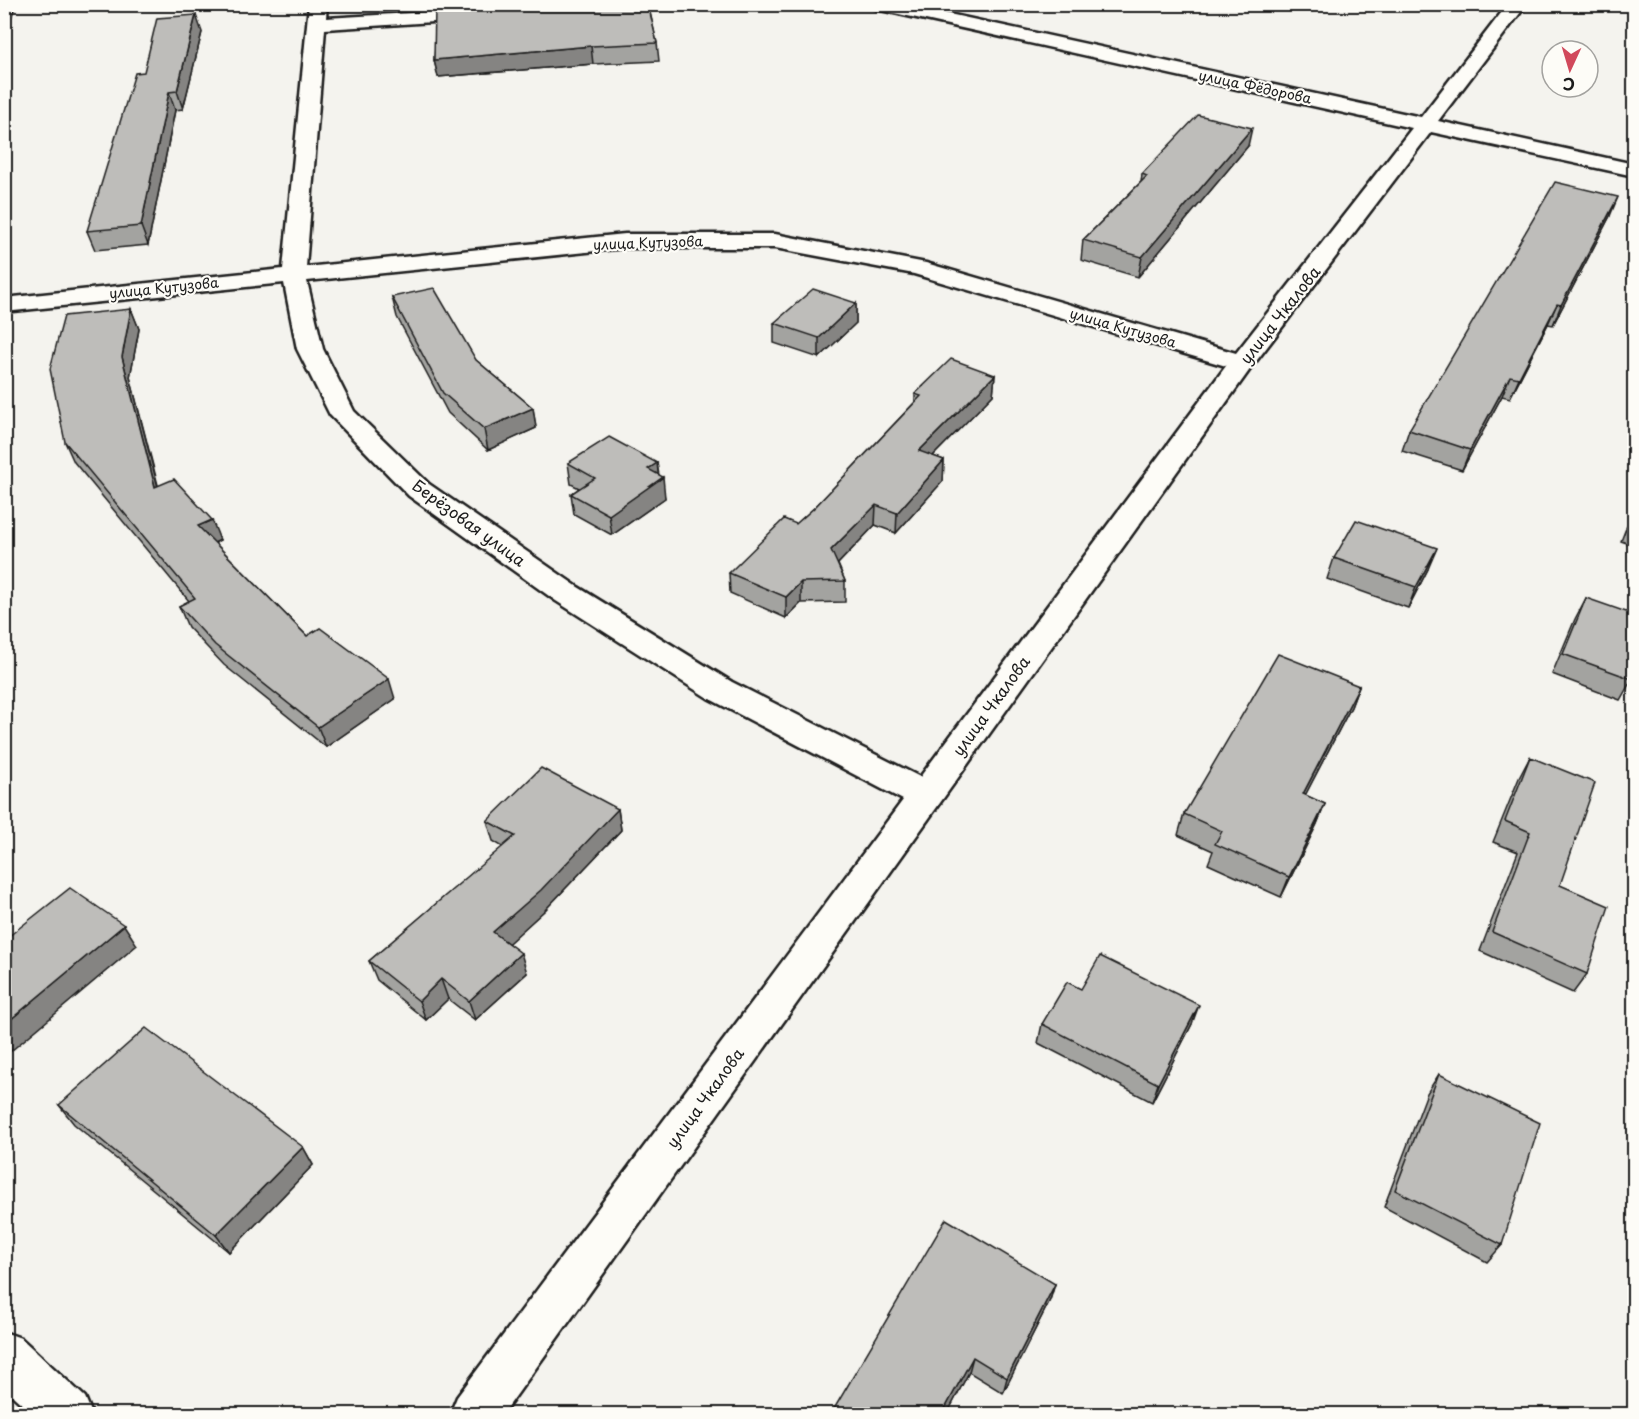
<svg xmlns="http://www.w3.org/2000/svg" width="1639" height="1419" viewBox="0 0 1639 1419" font-family="'Playpen Sans',sans-serif">
  <style>
    .lines { fill: none; stroke-linecap: round; stroke-linejoin: round }
    .minor-casing { stroke: #1c1c1c; stroke-width: 5 }
    .minor { fill: #fdfcf7; fill-rule: evenodd }
    .wall { fill: #a3a3a0; stroke: #1c1c1c; stroke-width: 1.5 }
    .shaded-wall { fill: #858482; stroke: #1c1c1c; stroke-width: 1.5 }
    .building { fill: #bebdba; stroke: #1c1c1c; stroke-width: 1.5 }
    .labels { text-anchor: middle; stroke-width: 4.5; stroke-linejoin: round; paint-order: stroke }
    .far-street-label { font-size: 14px; fill: #1c1c1c; stroke: #fdfcf7 }
    .street-label { font-size: 16px; fill: #1c1c1c; stroke: #fdfcf7 }
  </style>
  <rect width="100%" height="100%" fill="#f4f3ee"/>
  <filter id="ink" filterUnits="userSpaceOnUse"><feTurbulence type="fractalNoise" baseFrequency=".0167" numOctaves="2"/><feDisplacementMap in="SourceGraphic" scale="12" xChannelSelector="R" yChannelSelector="G"/><feConvolveMatrix kernelMatrix="1 2 1 2 8 2 1 2 1" color-interpolation-filters="sRGB"/></filter>
  <g filter="url(#ink)">
    <g class="lines">
      <defs>
        <g id="minor">
          <path d="M309 4H327L326 18 480 9 489 14 480 19 325 29 306 267 625 234H775L926 263 1236 353 1412 128 876 9 867 4H903L1421 117 1508 4H1527L1438 121 1634 164V176L1431 132 1251 368 503 1414H450L457 1397 903 800 708 698 556 601 409 496 330 415 297 349 284 283 4 312V298L283 269ZM625 248H775L914 274 1226 366 920 777 732 682 578 587 429 484 354 411 323 349 307 281Z"/>
          <polygon points="4,1332 21,1338 85,1397 92,1414 33,1414 4,1388"/>
        </g>
      </defs>
      <use href="#minor" class="minor-casing"/>
      <use href="#minor" class="minor"/>
    </g>
    <g class="wall">
      <polygon points="159,4 203,4 203,6 160,9"/>
      <polygon points="438,4 648,4 657,43 659,61 593,64 438,77 434,60"/>
      <polygon points="202,32 183,109 175,110 148,245 95,250 87,231"/>
      <polygon points="1248,146 1138,277 1081,260 1083,240 1141,182 1142,174"/>
      <polygon points="1610,216 1553,325 1548,324 1510,398 1502,396 1462,470 1402,451 1409,430"/>
      <polygon points="392,297 476,360 533,408 536,428 488,450 448,413 397,317"/>
      <polygon points="856,303 856,323 819,358 774,343 774,323"/>
      <polygon points="131,309 139,329 130,377 158,485 220,540 215,543 307,636 395,699 326,747 224,665 188,627 179,606 189,601 74,462 65,442"/>
      <polygon points="995,375 993,395 933,456 944,460 943,481 896,533 875,525 838,564 845,581 845,602 801,603 786,618 730,593 729,573 796,524 815,507 915,402 915,394"/>
      <polygon points="568,463 657,463 659,475 665,498 612,535 574,514 571,494 579,488 571,484"/>
      <polygon points="1635,505 1635,546 1621,541"/>
      <polygon points="1334,558 1428,569 1408,608 1327,579"/>
      <polygon points="1586,598 1632,679 1620,700 1552,674 1575,619"/>
      <polygon points="1359,686 1351,707 1305,795 1325,804 1317,824 1281,897 1208,864 1213,851 1178,835 1184,814"/>
      <polygon points="1530,757 1560,885 1587,974 1573,993 1480,951 1518,852 1493,842 1519,778"/>
      <polygon points="618,809 621,830 545,910 508,943 527,973 475,1020 448,999 426,1020 377,980 369,961 503,847 493,841 487,821"/>
      <polygon points="1081,989 1192,1024 1152,1102 1038,1043 1042,1024"/>
      <polygon points="1439,1074 1502,1245 1487,1262 1384,1207 1427,1093"/>
      <polygon points="59,1105 303,1147 313,1165 229,1252 74,1124"/>
      <polygon points="1055,1284 1050,1300 1003,1393 969,1372 947,1414 831,1414"/>
    </g>
    <g class="shaded-wall">
      <polygon points="4,4 16,4 7,29 4,29"/>
      <polygon points="196,15 202,32 183,109 177,91"/>
      <polygon points="591,46 593,64 438,77 434,60"/>
      <polygon points="169,92 175,110 148,245 141,226"/>
      <polygon points="1252,128 1248,146 1138,277 1142,257"/>
      <polygon points="1618,197 1610,216 1553,325 1561,305"/>
      <polygon points="856,303 856,323 819,358 819,338"/>
      <polygon points="1557,304 1548,324 1510,398 1519,378"/>
      <polygon points="131,309 139,329 130,377 163,507 155,487 122,357"/>
      <polygon points="995,375 993,395 917,472 919,451"/>
      <polygon points="1510,376 1502,396 1462,470 1470,450"/>
      <polygon points="533,408 536,428 488,450 484,429"/>
      <polygon points="944,460 943,481 896,533 897,513"/>
      <polygon points="657,463 659,480 663,477 665,498 612,535 609,515 648,469"/>
      <polygon points="876,505 875,525 831,571 831,550"/>
      <polygon points="212,520 220,540 206,547 198,526"/>
      <polygon points="1437,548 1428,569 1408,608 1416,587"/>
      <polygon points="801,582 801,603 786,618 786,597"/>
      <polygon points="389,679 395,699 326,747 318,727"/>
      <polygon points="1359,686 1351,707 1295,815 1303,794"/>
      <polygon points="1325,804 1317,824 1281,897 1289,877"/>
      <polygon points="618,809 621,830 545,910 499,952 493,932"/>
      <polygon points="124,925 137,945 4,1057 4,1025"/>
      <polygon points="521,953 527,973 475,1020 469,1001"/>
      <polygon points="441,979 448,999 426,1020 419,1001"/>
      <polygon points="1199,1005 1192,1024 1152,1102 1158,1084"/>
      <polygon points="303,1147 313,1165 229,1252 216,1235"/>
      <polygon points="1055,1284 1050,1300 1003,1393 1007,1378"/>
      <polygon points="973,1357 969,1372 947,1414 942,1414"/>
    </g>
    <g class="building">
      <polygon points="471,4 648,4 657,43 591,46 434,60 435,7"/>
      <polygon points="196,15 177,91 169,92 141,226 87,231 135,73 144,72 157,18"/>
      <polygon points="1198,115 1252,128 1142,257 1083,240 1147,176 1142,174"/>
      <polygon points="1555,182 1618,197 1561,305 1557,304 1519,378 1510,376 1470,450 1409,430"/>
      <polygon points="434,288 476,360 533,408 484,429 443,393 392,297"/>
      <polygon points="813,289 856,303 819,338 774,323"/>
      <polygon points="131,309 122,357 155,487 174,479 212,520 198,526 307,636 320,628 389,679 318,727 215,645 179,606 195,598 65,442 50,369 64,316"/>
      <polygon points="951,359 995,375 919,451 944,460 897,513 876,505 831,550 845,581 801,582 786,597 729,573 784,519 796,524 815,507 921,396 915,394"/>
      <polygon points="609,437 657,463 648,469 663,477 609,515 571,494 595,478 568,463"/>
      <polygon points="1635,513 1635,521 1632,520"/>
      <polygon points="1356,520 1437,548 1416,587 1334,558"/>
      <polygon points="1586,598 1635,615 1635,673 1632,679 1563,654"/>
      <polygon points="1278,654 1359,686 1303,794 1325,804 1289,877 1215,844 1222,831 1184,814"/>
      <polygon points="1530,757 1595,783 1560,885 1609,906 1587,974 1492,932 1530,832 1505,821"/>
      <polygon points="541,768 618,809 541,890 493,932 521,953 469,1001 441,979 419,1001 369,961 515,836 487,821"/>
      <polygon points="70,888 124,925 4,1025 4,940"/>
      <polygon points="1100,956 1199,1005 1158,1084 1042,1024 1067,982 1081,989"/>
      <polygon points="146,1028 303,1147 216,1235 59,1105"/>
      <polygon points="1439,1074 1540,1123 1502,1245 1395,1190"/>
      <polygon points="946,1219 1055,1284 1007,1378 973,1357 942,1414 831,1414"/>
    </g>
  </g>
  <g class="labels">
    <g class="far-street-label">
      <text transform="translate(1255 87) rotate(12)" y="5">улица Фёдорова</text>
      <text transform="translate(648 243) rotate(-2)" y="5">улица Кутузова</text>
      <text transform="translate(164 288) rotate(-6)" y="5">улица Кутузова</text>
      <text transform="translate(1123 328) rotate(16)" y="5">улица Кутузова</text>
    </g>
    <g class="street-label">
      <text transform="translate(1280 315) rotate(-52)" y="6">улица Чкалова</text>
      <text transform="translate(469 523) rotate(36)" y="6">Берёзовая улица</text>
      <text transform="translate(991 706) rotate(-54)" y="6">улица Чкалова</text>
      <text transform="translate(705 1098) rotate(-54)" y="6">улица Чкалова</text>
    </g>
  </g>
  <rect width="1639" height="1419" fill="none" stroke="#fdfcf7" stroke-width="24"/>
  <rect x="12" y="12" width="1615" height="1395" fill="none" stroke="#1c1c1c" stroke-width="2" filter="url(#ink)"/>
  <g transform="translate(1570 69) rotate(184)"><circle r="28" fill="#fdfcf7" stroke="#a3a29f" stroke-width="1.5"/>
  <path d="M0-4.5L10 22L0 15L-10 22Z" fill="#d1495b"/>
  <text y="-9" font-size="16" font-weight="bold" text-anchor="middle" fill="#1c1c1c">С</text>
  </g>
</svg>
